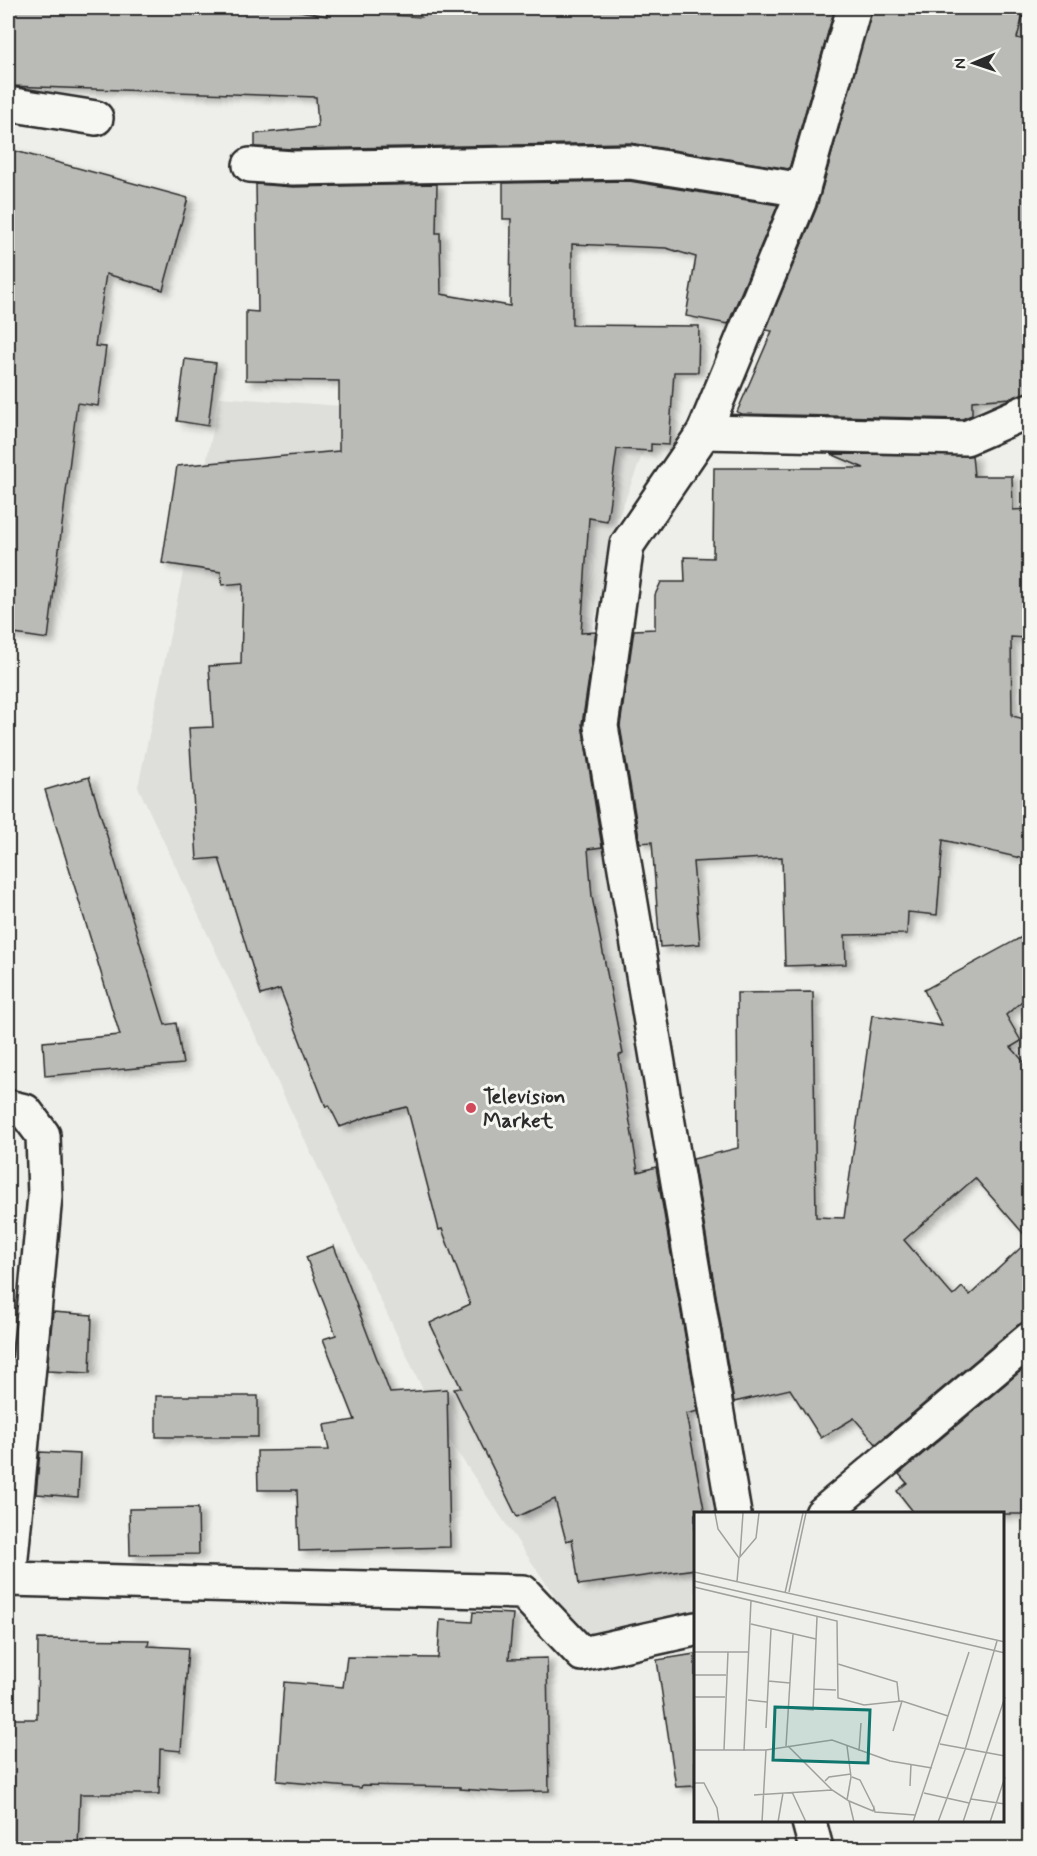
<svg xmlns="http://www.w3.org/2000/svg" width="1037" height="1856" viewBox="0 0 1037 1856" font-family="Mynerve,sans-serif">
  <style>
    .built { fill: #dededb }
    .building { fill: #babab7; stroke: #2b2b2b; stroke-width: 1.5; fill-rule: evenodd; filter: url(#shadow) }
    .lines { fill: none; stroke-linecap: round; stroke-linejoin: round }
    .minor-casing { stroke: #2b2b2b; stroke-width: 38 }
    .minor { stroke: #f6f6f2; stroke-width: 33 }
    .poi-dot { fill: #d1495b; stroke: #f6f6f2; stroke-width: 2 }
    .labels { text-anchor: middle; stroke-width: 6; stroke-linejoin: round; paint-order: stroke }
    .poi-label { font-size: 21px; font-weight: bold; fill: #2b2b2b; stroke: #f6f6f2; text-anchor: start }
    .inset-road { fill: none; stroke: #a0a09e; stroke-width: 1.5 }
    .view { fill: #0f766e; fill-opacity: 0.15; stroke: #0f766e; stroke-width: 3 }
    .inset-edge { fill: none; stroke: #2b2b2b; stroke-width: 3 }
  </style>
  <defs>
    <filter id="shadow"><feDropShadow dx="6" dy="4" stdDeviation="3" flood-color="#0004"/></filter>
  </defs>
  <rect width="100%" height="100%" fill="#eeeeea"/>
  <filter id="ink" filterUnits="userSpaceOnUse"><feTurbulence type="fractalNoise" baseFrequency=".0167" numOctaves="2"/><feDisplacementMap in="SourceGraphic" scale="12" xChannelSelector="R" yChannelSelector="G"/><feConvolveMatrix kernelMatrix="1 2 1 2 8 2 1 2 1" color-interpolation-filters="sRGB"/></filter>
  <g filter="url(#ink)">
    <polygon class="built" points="220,397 652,429 619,516 582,675 721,1514 695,1514 695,1622 581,1635 441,1428 138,787"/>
    <g class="building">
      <polygon points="13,8 284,8 327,16 327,11 421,17 417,8 835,8 789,169 630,143 293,149 255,147 255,134 318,127 316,97 10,86"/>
      <polygon points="872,8 1025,8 1017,38 1029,41 1029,392 1011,398 972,401 972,415 962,419 742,414 737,412 772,331 766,330 817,207"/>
      <polygon points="8,149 188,198 163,290 106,274 95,346 106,347 98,406 77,403 48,639 8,633"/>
      <polygon points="629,181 778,205 728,324 686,316 696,257 666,248 572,244 572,325 699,326 698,372 674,372 669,445 651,444 651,451 617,449 607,521 589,518 581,633 596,632 582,724 602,847 588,849 592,897 623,1054 619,1055 638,1172 656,1167 698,1411 686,1414 705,1514 695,1514 695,1569 579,1585 572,1539 566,1541 555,1499 517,1517 454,1389 461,1388 430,1323 470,1304 442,1229 439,1230 407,1107 369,1116 340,1127 329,1105 326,1107 280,989 261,995 219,858 197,860 189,728 213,727 209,666 241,664 243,583 222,585 221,572 162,563 177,466 339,451 339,381 246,380 246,311 258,312 256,184 293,187 437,184 436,233 440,233 441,294 510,306 511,219 503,219 503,183"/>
      <polygon points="185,359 216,363 208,426 177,421"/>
      <polygon points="831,454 972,455 974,476 1012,476 1013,510 1029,509 1028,638 1011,637 1012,716 1029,720 1029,860 943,840 937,915 908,912 907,934 845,935 846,964 785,966 782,857 693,862 700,944 660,947 652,842 640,843 620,726 634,630 655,629 655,595 661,582 685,582 684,557 713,558 714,468 864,468"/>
      <polygon points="89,777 165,1025 176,1023 183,1064 45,1076 43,1042 120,1035 45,790"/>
      <path d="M1029 933V995L1006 1015 1021 1041 1011 1047 1029 1068V1321L1018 1325 876 1444 854 1418 821 1438 790 1389 734 1402 693 1159 738 1148 737 993 813 992 816 1217 844 1218 872 1015 942 1026 924 990ZM975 1178 1029 1240 970 1295 962 1287 953 1296 904 1240Z"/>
      <polygon points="334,1246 390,1393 447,1389 450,1547 299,1551 297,1490 258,1490 257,1451 329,1450 324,1425 355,1420 323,1339 336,1335 306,1257"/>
      <polygon points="53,1312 92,1315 90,1373 47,1371"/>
      <polygon points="1029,1364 1029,1514 915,1514 897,1491 907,1483 899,1474"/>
      <rect x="156" y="1396" width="102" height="41"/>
      <polygon points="40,1452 80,1454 78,1497 36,1494"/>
      <polygon points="198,1508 199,1554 130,1555 129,1509"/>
      <polygon points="473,1612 513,1614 509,1659 547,1658 549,1791 503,1792 460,1789 460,1787 362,1785 361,1788 277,1781 284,1682 343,1687 347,1657 438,1658 440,1620 472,1622"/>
      <polygon points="38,1639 149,1640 148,1646 188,1648 181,1751 160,1749 159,1794 80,1794 78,1848 8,1848 8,1719 37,1719"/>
      <polygon points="695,1654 695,1786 676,1787 657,1660"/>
    </g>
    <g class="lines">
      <defs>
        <g id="minor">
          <polyline points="8,104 96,118"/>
          <polyline points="250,165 293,168 630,162 803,190"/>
          <polyline points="704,432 966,438 1030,410"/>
          <polyline points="8,1107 25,1111 43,1135 45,1196 9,1579"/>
          <polyline points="734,1514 601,726 627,545 704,432 799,202 854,8"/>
          <polyline points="822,1514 1030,1339"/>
          <polyline points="8,1579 523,1592 582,1654 695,1629"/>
          <polyline points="809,1822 816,1848"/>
        </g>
      </defs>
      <use href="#minor" class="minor-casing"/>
      <use href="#minor" class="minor"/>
    </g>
  </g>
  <circle class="poi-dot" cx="471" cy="1108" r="6"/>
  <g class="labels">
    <g class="poi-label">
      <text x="483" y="1103">Television<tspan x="483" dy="24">Market</tspan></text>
    </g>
  </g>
  <g transform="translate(694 1512)">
    <rect width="310" height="310" fill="#eeeeea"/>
    <path class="inset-road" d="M21 1 24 17 45 46M46 44 49 1M0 60 311 130M0 69 311 141M43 70 45 46 62 26 65 1M0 75 143 109 144 186 170 193 208 189 254 204M95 80 112 1M91 81 109 1M57 112 122 127M0 140H55M144 152 203 170 205 189M0 163H32M0 167 1 238M74 169 96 171M120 177 142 178M1 185H31M54 188 73 190M95 196 119 198 123 105M72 216 77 117M199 219 208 189M246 232 311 244M92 234 99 122M94 234 138 278 155 289 179 299 180 296 181 300 221 303M153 234 157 265 153 288M0 238H72L138 228 196 249 238 256M30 238 34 140M50 239 57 88M165 239 167 211M158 265 166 268 180 296M131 269 135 265 157 262M0 271H10L23 296 25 310M216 274 217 252M98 280 112 310M230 281 275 291M60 283 138 278M277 287 311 292M155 289 160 310M0 309 34 310M68 310 72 238M84 310 89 281M219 310 275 140M244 310 271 238 303 129M269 310 311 185M296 310 311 265"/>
    <path class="view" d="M81 195 176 198 174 251 79 248Z"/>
    <rect width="310" height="310" class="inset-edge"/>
  </g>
  <rect width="1037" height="1856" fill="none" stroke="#f6f6f2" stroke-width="30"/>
  <rect x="15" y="15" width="1007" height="1826" fill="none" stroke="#2b2b2b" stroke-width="2" filter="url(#ink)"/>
  <g transform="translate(974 63) rotate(268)" stroke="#f6f6f2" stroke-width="4.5" paint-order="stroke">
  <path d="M0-4.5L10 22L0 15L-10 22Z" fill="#2b2b2b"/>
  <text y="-9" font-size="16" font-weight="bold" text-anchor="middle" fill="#2b2b2b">N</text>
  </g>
</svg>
